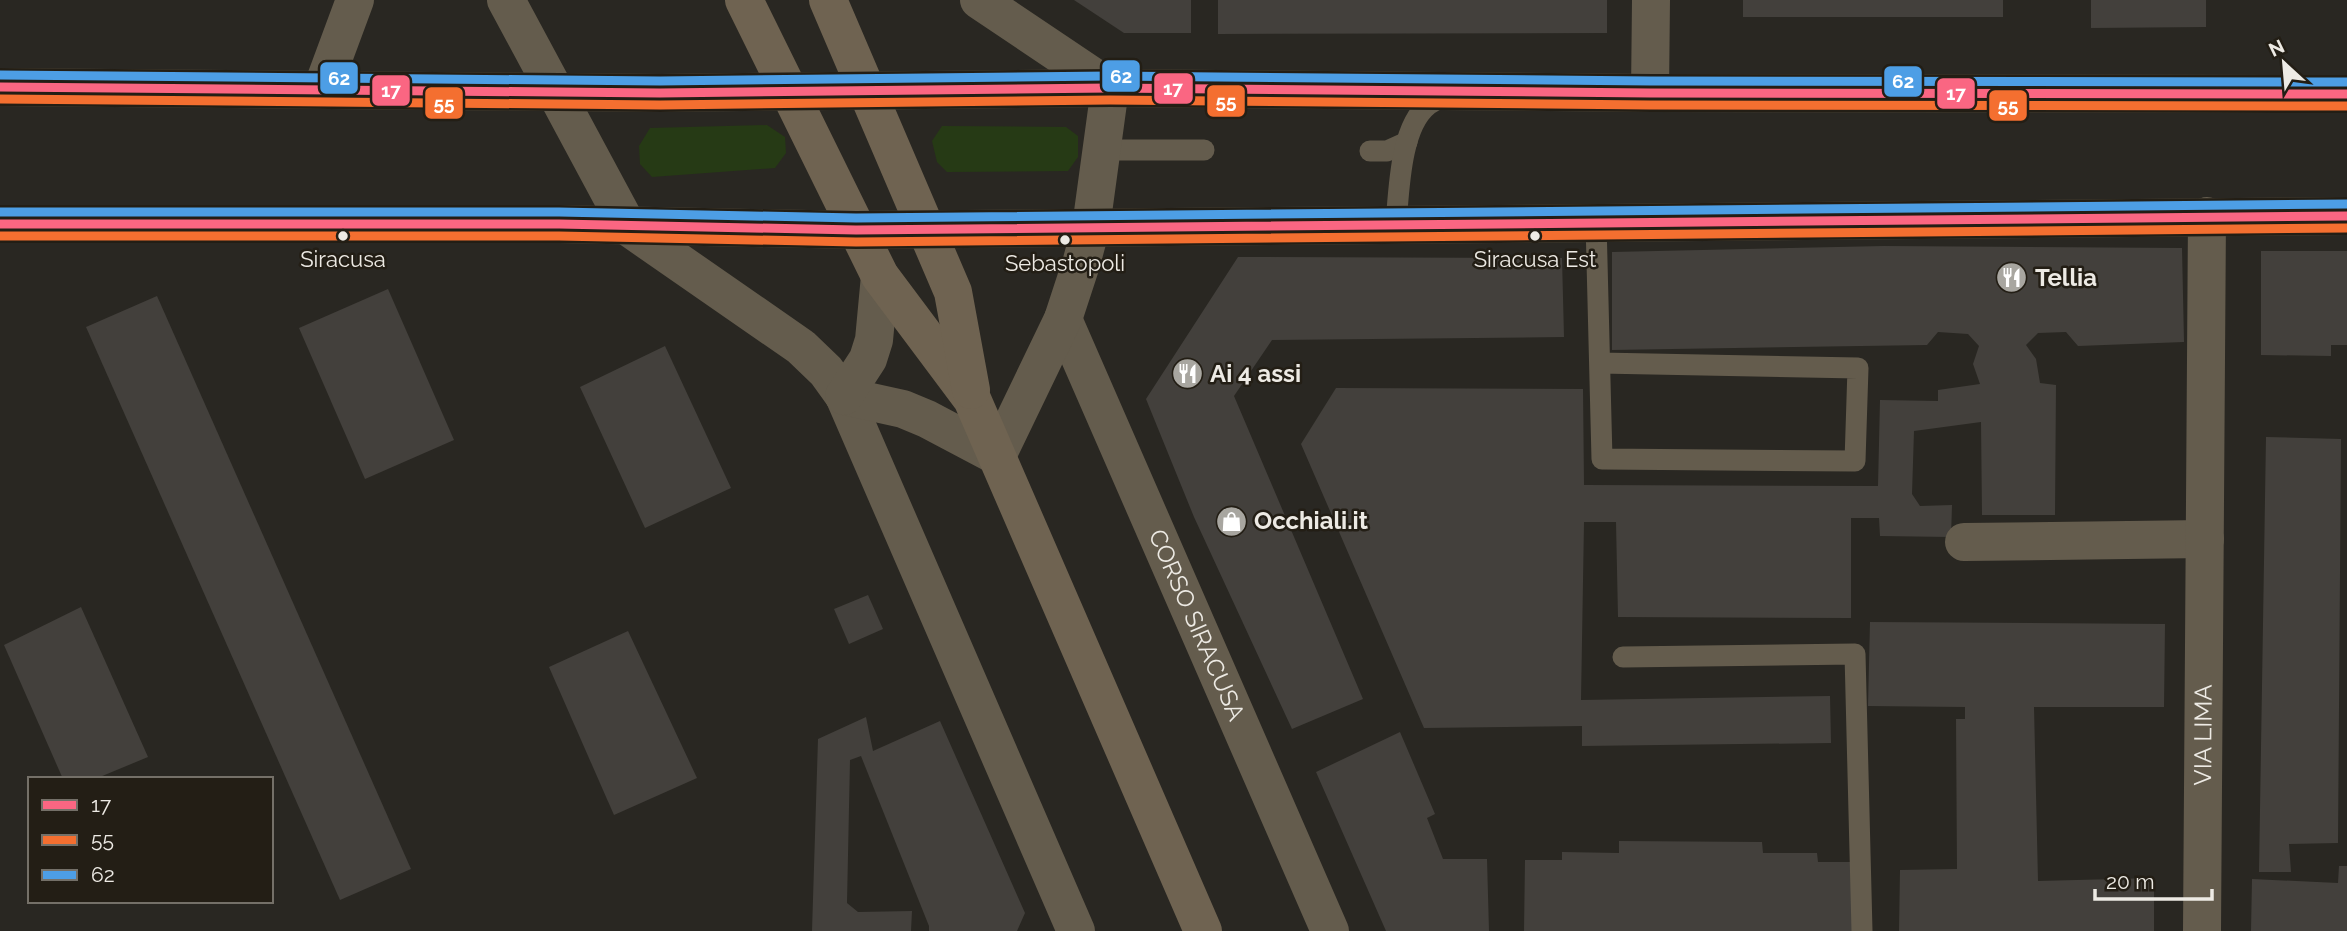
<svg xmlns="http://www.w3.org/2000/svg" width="2347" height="931" viewBox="0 0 2347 931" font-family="Raleway,sans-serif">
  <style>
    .green { fill: #263a15 }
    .building { fill: #43403c }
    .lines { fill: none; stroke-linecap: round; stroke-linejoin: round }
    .service { stroke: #645c4d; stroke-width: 21 }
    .minor { stroke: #645c4d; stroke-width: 38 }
    .secondary { stroke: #665d4d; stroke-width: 38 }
    .primary { stroke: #6f6351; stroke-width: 38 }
    .bus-1-casing { stroke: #231e15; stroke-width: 14 }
    .bus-2-casing { stroke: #231e15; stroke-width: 14 }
    .bus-3-casing { stroke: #231e15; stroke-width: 14 }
    .bus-1 { stroke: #fa6682; stroke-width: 9 }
    .bus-2 { stroke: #f46f30; stroke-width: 9 }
    .bus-3 { stroke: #4d9ee5; stroke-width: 9 }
    .bus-dot { fill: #edeae4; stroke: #231e15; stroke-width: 2.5 }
    .labels { text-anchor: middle; stroke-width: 5; stroke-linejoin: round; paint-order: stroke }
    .bus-label { font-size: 22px; fill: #edeae4; stroke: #231e15 }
    .poi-label { font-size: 24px; font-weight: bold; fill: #edeae4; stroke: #231e15; text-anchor: start }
    .street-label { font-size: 24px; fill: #edeae4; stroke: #231e15 }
    .line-badge { stroke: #231e15; stroke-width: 2.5 }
    .badge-label { font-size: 19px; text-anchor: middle; font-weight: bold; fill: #fff }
  </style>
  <rect width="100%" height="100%" fill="#292722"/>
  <g class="green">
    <polygon points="767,125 785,137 786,153 775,168 652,177 640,164 639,146 650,128"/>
    <polygon points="942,126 1066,127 1078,136 1078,157 1068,171 947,172 937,162 932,141"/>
  </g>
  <g class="building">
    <polygon points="1074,0 1191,0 1191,33 1124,33"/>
    <polygon points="1218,0 1607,0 1607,33 1218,34"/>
    <rect x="1743" y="0" width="260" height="17"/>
    <polygon points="2091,0 2206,0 2206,27 2091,28"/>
    <polygon points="1884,246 2182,248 2184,342 2078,346 2066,332 2038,333 2026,345 2036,359 2040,383 2056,385 2055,515 1982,515 1981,422 1914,431 1912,494 1920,506 1952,505 1951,537 1880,536 1879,518 1851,518 1851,618 1618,617 1616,522 1584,522 1581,700 1830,696 1831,743 1582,746 1582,726 1424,728 1301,444 1336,388 1583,389 1584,485 1878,486 1880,400 1938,401 1938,390 1980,384 1973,364 1979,346 1968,334 1938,332 1927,345 1612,350 1612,252"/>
    <polygon points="2261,251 2347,251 2347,345 2331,345 2331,356 2261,355"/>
    <polygon points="1238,257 1562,258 1564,337 1272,340 1234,396 1363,699 1292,729 1194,517 1146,399"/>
    <polygon points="388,289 454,440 365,479 299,328"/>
    <polygon points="157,296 411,869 340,900 86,327"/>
    <polygon points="665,346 731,488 645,528 580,387"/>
    <polygon points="2266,437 2341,439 2338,843 2289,844 2291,872 2259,872"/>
    <polygon points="868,595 883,629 849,644 834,609"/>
    <polygon points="81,607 148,757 95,779 63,779 4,645"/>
    <polygon points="1870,622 2165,624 2164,707 2034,707 2038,881 2154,878 2154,931 1899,931 1900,870 1957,869 1956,719 1965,719 1965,707 1868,706"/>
    <polygon points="628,631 697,778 614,815 549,667"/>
    <polygon points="866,717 873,751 940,721 1025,913 1017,931 929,931 929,926 861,756 850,760 847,903 858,912 912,911 911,931 812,931 818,739"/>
    <polygon points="1400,732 1435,814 1427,818 1443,859 1487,859 1489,931 1386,931 1316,772"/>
    <polygon points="1619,841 1762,842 1763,853 1817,853 1818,862 1855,862 1854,931 1524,931 1525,860 1562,860 1562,852 1619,853"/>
    <polygon points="2339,866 2347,866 2347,931 2251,931 2252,879 2338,883"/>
  </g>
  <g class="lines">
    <g class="service">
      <polyline points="1102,150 1204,150"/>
      <polyline points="1370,151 1387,151 1407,142"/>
      <polyline points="1596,222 1602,459 1855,461 1858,368 1600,363"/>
      <path d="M1396 224C1399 191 1400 127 1428 105 1434 100 1442 98 1448 95"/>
      <polyline points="1623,657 1855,654 1862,931"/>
    </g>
    <g class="minor">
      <polyline points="506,0 628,227 801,347 826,371 844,396 1076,931"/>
      <polyline points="322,89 355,0"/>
      <polyline points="1650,93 1651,0"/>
      <path id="s1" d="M1063 319 1330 931"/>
      <polyline points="844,396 903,409 927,419 997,456 1063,319 1081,264 1091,227 1110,88 979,0"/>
      <polyline points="844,396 868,359 874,340 880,276"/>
      <polyline points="1964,542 2205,539"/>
      <path id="s2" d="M2202 931 2207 216"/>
    </g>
    <g class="secondary">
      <polyline points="0,87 660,93 1110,88 1650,93 2347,94"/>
      <polyline points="0,224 559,224 856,230 2347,216"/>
    </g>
    <g class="primary">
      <polyline points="744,0 880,276 972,399 1203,931"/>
      <polyline points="828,0 953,292 971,390"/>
    </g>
    <defs>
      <g id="bus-1">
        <polyline points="0,87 660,93 1110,88 1650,93 2347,94"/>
        <polyline points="0,224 559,224 856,230 2347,216"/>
      </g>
      <g id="bus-2">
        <polyline points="0,99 660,105 1110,100 1650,105 2347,106"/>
        <polyline points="0,236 559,236 856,242 2347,228"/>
      </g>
      <g id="bus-3">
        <polyline points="0,75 660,81 1110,76 1650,81 2347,82"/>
        <polyline points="0,212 559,212 856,218 2347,204"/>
      </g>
    </defs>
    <use href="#bus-1" class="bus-1-casing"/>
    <use href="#bus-2" class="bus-2-casing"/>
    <use href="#bus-3" class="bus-3-casing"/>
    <use href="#bus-1" class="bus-1"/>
    <use href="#bus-2" class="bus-2"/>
    <use href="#bus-3" class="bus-3"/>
  </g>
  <defs>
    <symbol id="restaurant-disc" viewBox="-11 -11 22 22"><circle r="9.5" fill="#a8a6a0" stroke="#231e15"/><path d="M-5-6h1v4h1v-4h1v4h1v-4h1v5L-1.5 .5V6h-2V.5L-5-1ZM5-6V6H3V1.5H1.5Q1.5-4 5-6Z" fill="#fff"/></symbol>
    <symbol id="shop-disc" viewBox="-11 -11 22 22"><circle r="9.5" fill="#a8a6a0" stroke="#231e15"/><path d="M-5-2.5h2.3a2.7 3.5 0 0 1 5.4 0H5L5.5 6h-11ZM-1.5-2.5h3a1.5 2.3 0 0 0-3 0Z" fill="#fff"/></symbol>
  </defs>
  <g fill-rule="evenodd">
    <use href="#restaurant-disc" x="1994" y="260" width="35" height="35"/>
    <use href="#restaurant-disc" x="1170" y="356" width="35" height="35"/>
    <use href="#shop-disc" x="1214" y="504" width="35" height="35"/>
  </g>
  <g class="bus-dot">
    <circle cx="343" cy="236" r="6"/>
    <circle cx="1535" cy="236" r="6"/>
    <circle cx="1065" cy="240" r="6"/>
  </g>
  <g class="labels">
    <g class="bus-label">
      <text x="343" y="267">Siracusa</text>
      <text x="1535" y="267">Siracusa Est</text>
      <text x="1065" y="271">Sebastopoli</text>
    </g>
    <g class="poi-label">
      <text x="2035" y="286">Tellia</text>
      <text x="1210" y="382">Ai 4 assi</text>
      <text x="1254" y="529">Occhiali.it</text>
    </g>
    <g class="street-label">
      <text dy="8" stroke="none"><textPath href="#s1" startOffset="334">CORSO SIRACUSA</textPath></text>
      <text dy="8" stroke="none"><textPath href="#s2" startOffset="196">VIA LIMA</textPath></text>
    </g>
  </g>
  <g class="line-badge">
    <rect x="1101" y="59" width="40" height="34" rx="7" fill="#4d9ee5"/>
    <rect x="319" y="61" width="40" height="34" rx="7" fill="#4d9ee5"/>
    <rect x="1883" y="65" width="40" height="33" rx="7" fill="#4d9ee5"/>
    <rect x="1153" y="72" width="41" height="33" rx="7" fill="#fa6682"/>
    <rect x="371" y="74" width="40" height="33" rx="7" fill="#fa6682"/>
    <rect x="1936" y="77" width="40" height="33" rx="7" fill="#fa6682"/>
    <rect x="1206" y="84" width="40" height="34" rx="7" fill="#f46f30"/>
    <rect x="424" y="86" width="40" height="34" rx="7" fill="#f46f30"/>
    <rect x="1988" y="89" width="40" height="33" rx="7" fill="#f46f30"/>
  </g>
  <g class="badge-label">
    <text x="1121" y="83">62</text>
    <text x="339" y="85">62</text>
    <text x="1903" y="88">62</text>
    <text x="1173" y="95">17</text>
    <text x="391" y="97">17</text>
    <text x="1956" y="100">17</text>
    <text x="1226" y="108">55</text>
    <text x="444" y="110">55</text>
    <text x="2008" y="112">55</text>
  </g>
  <rect x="28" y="777" width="245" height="126" fill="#231e15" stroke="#747068" stroke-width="2"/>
  <rect x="42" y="800" width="35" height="10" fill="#fa6682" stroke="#747068" stroke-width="2"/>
  <text x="91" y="812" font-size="21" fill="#edeae4">17</text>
  <rect x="42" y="835" width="35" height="10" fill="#f46f30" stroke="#747068" stroke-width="2"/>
  <text x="91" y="847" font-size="21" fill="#edeae4">55</text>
  <rect x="42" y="870" width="35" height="10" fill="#4d9ee5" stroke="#747068" stroke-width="2"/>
  <text x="91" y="882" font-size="21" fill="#edeae4">62</text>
  <g transform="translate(2284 63) rotate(334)" stroke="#231e15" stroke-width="5" paint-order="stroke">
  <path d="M0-5L12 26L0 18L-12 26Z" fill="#edeae4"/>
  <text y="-10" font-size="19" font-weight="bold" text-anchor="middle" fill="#edeae4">N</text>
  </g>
  <path d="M2095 889v10h117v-10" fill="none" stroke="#edeae4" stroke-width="3.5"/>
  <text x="2106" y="889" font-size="21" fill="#edeae4" stroke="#231e15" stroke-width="5" paint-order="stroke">20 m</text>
</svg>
